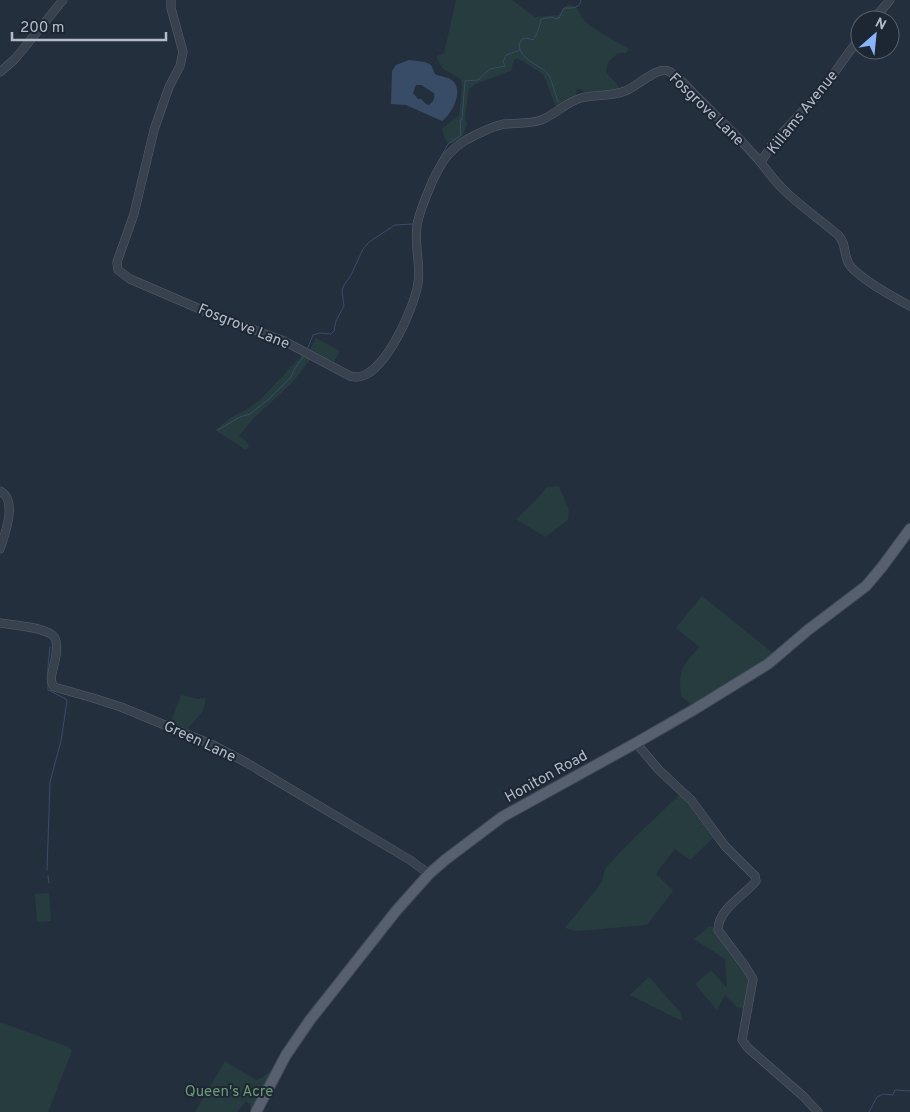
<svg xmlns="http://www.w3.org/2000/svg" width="910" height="1112" viewBox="0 0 910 1112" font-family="Overpass,sans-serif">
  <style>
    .green { fill: #263c3f }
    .water { fill: #394c67; fill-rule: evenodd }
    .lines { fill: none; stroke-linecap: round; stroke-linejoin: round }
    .stream { stroke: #394c67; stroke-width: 1 }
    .minor-casing { stroke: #565f6c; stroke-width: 9 }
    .major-casing { stroke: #414a57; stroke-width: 12 }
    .minor { stroke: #38414e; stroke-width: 8 }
    .major { stroke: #56606e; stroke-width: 10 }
    .labels { text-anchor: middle; stroke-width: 4; stroke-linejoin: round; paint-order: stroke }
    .street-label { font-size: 15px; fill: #b4bcc9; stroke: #1d2633 }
    .park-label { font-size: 15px; fill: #6b9a76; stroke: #1d2633 }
  </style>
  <rect width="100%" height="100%" fill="#242f3e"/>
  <g class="green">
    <path d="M456 0H512L535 17 558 15 567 5C582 6 577 14 586 22 598 33 615 40 629 49L626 53H618L608 62 606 71C610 79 617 82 621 90L586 94 581 89H577L576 97 556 107 543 74 517 58 514 60 511 71 476 84 469 89 465 117 467 125 461 140 450 144C444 141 444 135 442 129L459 115 462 89 461 80C449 69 441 74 437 56L444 53Z"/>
    <polygon points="316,338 340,351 334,362 310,350"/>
    <polygon points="302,355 310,360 292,383 255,417 239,436 246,441 249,446 246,450 215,430 232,417 247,409 260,400"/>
    <polygon points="559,486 569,510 568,520 545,537 516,519 536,500 547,487"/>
    <path d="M702 596 774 654 693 706 681 696C678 670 682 667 699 647L676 628Z"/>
    <polygon points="181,695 197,699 206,698 203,711 187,729 171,722"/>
    <polygon points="680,794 713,838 690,860 675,849 657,872 657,875 673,891 647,925 577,931 565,928 602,882 605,869 624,848"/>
    <polygon points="49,893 51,921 37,922 35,894"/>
    <polygon points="710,926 715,929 750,978 744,1009 737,1007 725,995 717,1010 695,984 711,970 727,988 725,959 694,939"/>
    <polygon points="649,977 681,1013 682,1021 630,995"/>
    <polygon points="0,1022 68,1047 72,1051 48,1112 0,1112"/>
    <polygon points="225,1061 256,1080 262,1078 275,1067 252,1111 249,1104 246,1101 237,1112 195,1112"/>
  </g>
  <path class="water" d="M409 60 425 62 431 65 435 74C440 77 445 76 450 79 466 88 452 114 442 121L406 105 391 104 392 71 396 65ZM416 85H421L434 93C435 98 434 101 429 105L426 104 421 99H418L413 93Z"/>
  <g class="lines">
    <g class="stream">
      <path d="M520 50C526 63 542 66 548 74 551 78 556 96 558 102"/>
      <path d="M436 166 448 144 461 135 460 120H462L465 81 478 80 490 69 505 66 503 62 506 55 520 50 519 45 522 39 527 38 533 40C537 36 540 25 541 19L552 17 556 19 559 18 564 8C572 8 580 9 581 0"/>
      <polyline points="307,350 313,335 320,333 331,334 334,331 336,321 344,306 342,291 344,285 351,275 363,249 369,242 395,225 413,224 416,213"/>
      <polyline points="218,430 240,417 250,414 270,398 291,377 294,370 304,356"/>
      <polyline points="47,870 50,782 61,741 67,701 66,699 48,690 48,666 50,647"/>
      <polyline points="48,876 49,883"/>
      <polyline points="869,1112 877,1097 883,1094 893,1095 895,1090 910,1091"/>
    </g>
    <defs>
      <g id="minor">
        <path d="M171 0V8L183 52 180 66 169 87 154 130 134 214 117 262 118 270 130 279 209 313 284 341 350 376C381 387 415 306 418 283 421 264 414 245 417 226 419 211 427 195 433 180 442 162 448 151 466 140 477 134 490 127 504 124 516 123 529 124 541 120 555 115 566 102 581 98 596 94 610 97 625 91 636 87 658 66 668 71 678 75 688 88 696 96 715 115 736 134 754 155 764 165 771 177 781 187 798 205 820 219 838 235 847 244 843 254 849 264 858 278 895 298 910 306"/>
        <polyline points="873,20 890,0"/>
        <polyline points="0,72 15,59 63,0"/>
        <polyline points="761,162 773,143 822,90 860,37"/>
        <path d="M0 491C18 500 5 534 0 549"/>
        <path d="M0 623C12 625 49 627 55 638 59 647 55 661 53 669 51 677 50 681 54 687L93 698 121 707 213 745 247 763 410 860 429 874"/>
        <path d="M636 743 659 770 691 800 725 846 755 876 756 881C744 896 718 909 718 930L745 966 753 979 742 1040 748 1048 803 1096 818 1112"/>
      </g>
      <polyline id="major" points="256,1112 286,1055 310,1020 396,911 429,874 445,860 502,817 636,743 695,709 768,664 808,630 866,586 882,567 910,529"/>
    </defs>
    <use href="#minor" class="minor-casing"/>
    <use href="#major" class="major-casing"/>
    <use href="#minor" class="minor"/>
    <use href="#major" class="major"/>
  </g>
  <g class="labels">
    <g class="street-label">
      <text transform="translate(707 109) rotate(44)" y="5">Fosgrove Lane</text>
      <text transform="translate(802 112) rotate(-51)" y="5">Killams Avenue</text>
      <text transform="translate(244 326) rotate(22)" y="5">Fosgrove Lane</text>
      <text transform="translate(200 741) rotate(25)" y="5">Green Lane</text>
      <text transform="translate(546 776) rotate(-29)" y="5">Honiton Road</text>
    </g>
    <g class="park-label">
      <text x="229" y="1096">Queen's Acre</text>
    </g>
  </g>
  <g transform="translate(875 35) rotate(27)"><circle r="24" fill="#1d2633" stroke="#59626f"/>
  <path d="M0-4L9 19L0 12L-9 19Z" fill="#8ab4f8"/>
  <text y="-8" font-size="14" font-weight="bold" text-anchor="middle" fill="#b4bcc9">N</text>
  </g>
  <path d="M12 32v8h154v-8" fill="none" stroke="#b4bcc9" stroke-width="2.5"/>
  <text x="20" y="32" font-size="15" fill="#b4bcc9" stroke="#1d2633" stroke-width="4" paint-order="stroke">200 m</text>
</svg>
